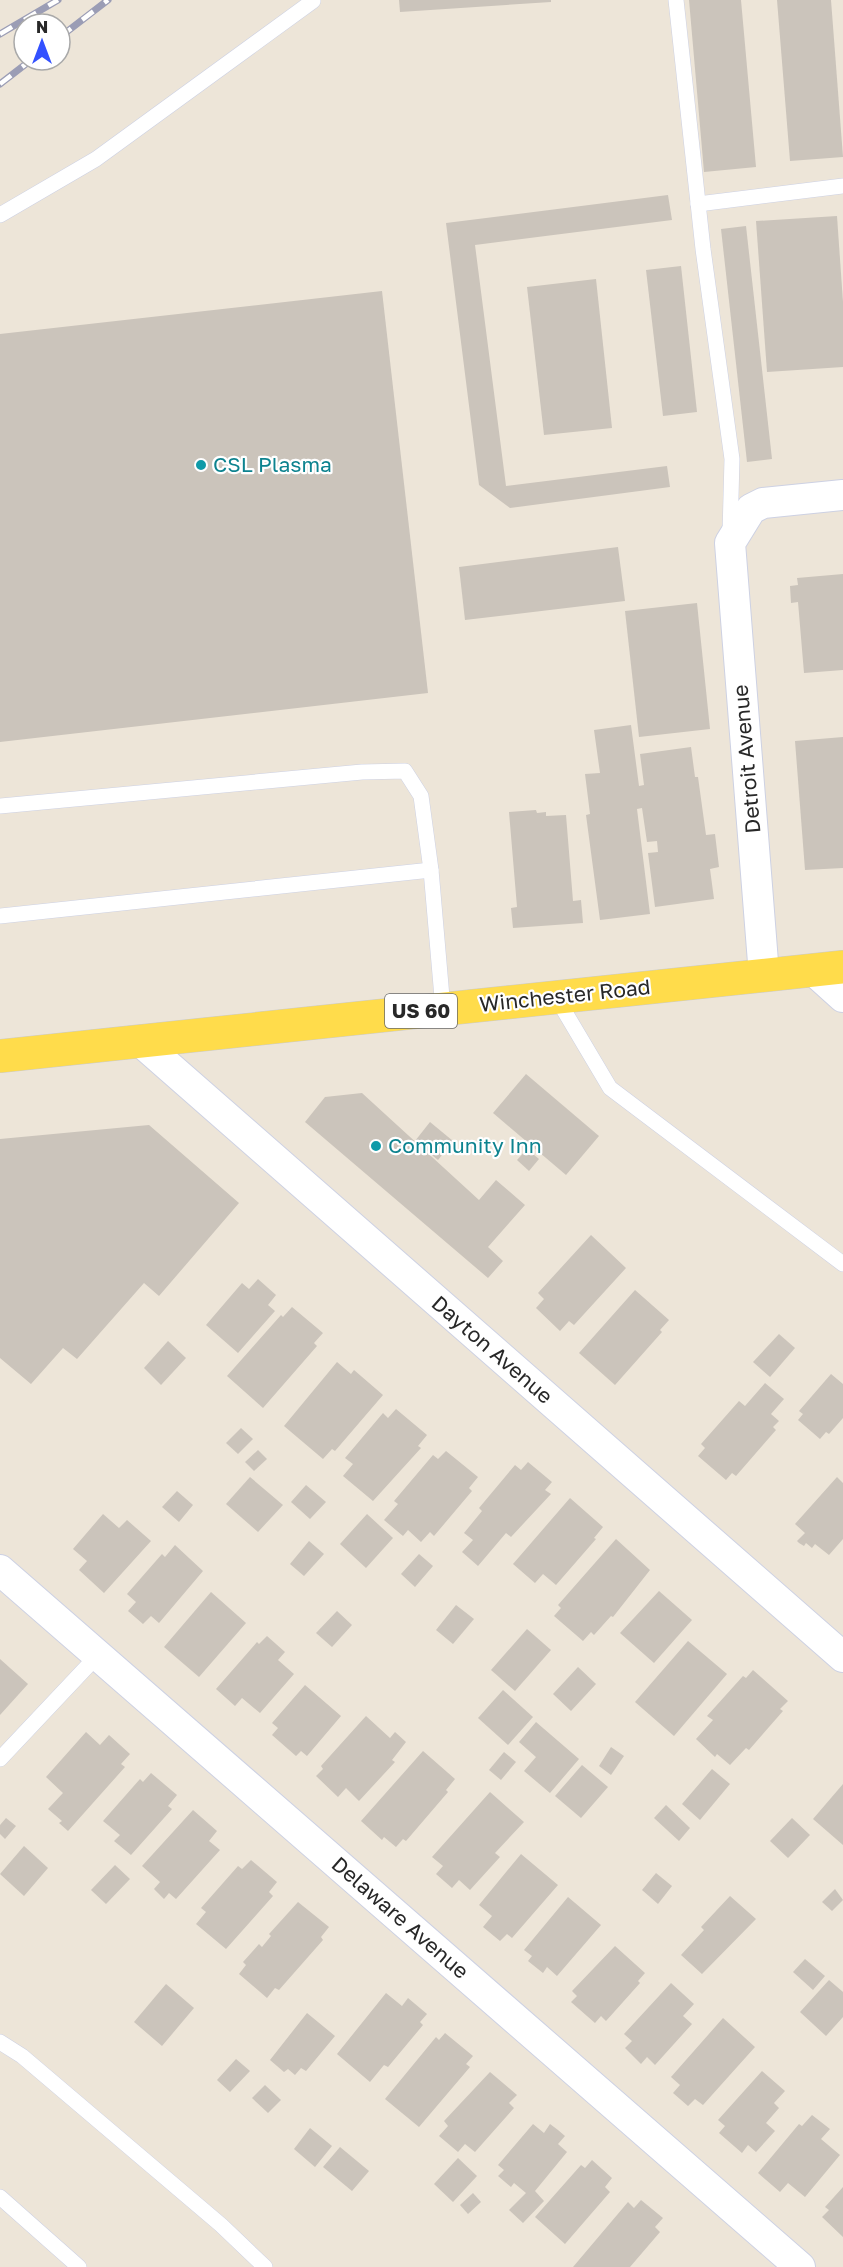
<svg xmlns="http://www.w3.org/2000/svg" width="843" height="2267" viewBox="0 0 843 2267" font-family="'Golos Text',sans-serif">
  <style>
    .building { fill: #cbc4bb }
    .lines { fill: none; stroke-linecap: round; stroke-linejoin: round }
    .lane-casing { stroke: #cdd1e3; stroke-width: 16 }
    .street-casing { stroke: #cdd1e3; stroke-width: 32 }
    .primary-casing { stroke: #cbcbcb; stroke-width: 34 }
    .lane { stroke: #fff; stroke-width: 15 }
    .street { stroke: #fff; stroke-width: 30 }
    .primary { stroke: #ffdc4b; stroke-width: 33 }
    .rail-casing { stroke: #9b9db5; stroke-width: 7 }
    .rail { stroke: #fff; stroke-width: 4.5; stroke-dasharray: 14; stroke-linecap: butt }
    .culture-dot { fill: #0f9aa8; stroke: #fff; stroke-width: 2 }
    .labels { text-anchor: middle; stroke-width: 4.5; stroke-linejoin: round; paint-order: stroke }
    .shield { fill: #fff; stroke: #686868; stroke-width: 1.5 }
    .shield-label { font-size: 20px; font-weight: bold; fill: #282828 }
    .culture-label { font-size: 21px; fill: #0d838f; stroke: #fff; text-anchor: start }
    .street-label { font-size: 21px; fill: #282828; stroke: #fff }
  </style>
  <rect width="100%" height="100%" fill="#ede5d8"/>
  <g class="building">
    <polygon points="399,0 551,0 551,2 400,12"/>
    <polygon points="689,0 741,0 756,167 704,172"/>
    <polygon points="777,0 831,0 843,157 790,161"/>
    <polygon points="668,195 672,220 475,245 506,486 667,466 670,487 510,508 479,485 446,223"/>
    <polygon points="837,216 843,302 843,367 767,372 756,221"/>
    <polygon points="746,226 772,459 747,462 721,229"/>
    <polygon points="681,266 697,412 663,416 646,270"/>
    <polygon points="596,279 612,428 544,435 527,287"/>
    <polygon points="382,291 428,693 0,742 0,334"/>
    <polygon points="618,547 625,601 465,620 459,567"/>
    <polygon points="843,574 843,670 804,673 798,602 791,603 790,586 798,585 797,578"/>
    <polygon points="697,603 710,729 639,737 625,611"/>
    <polygon points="631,725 639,786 644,785 640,754 691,747 695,777 698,777 706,835 715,834 719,867 710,869 714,899 655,907 648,853 658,852 657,841 647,842 642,808 637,809 650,914 600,920 586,815 590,814 585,774 600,773 594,730"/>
    <polygon points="843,737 843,868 805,870 795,741"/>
    <polygon points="536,810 537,813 546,812 546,816 566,815 573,901 581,900 583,923 513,928 511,908 517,907 509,812"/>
    <polygon points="526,1074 599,1136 566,1175 493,1113"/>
    <polygon points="362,1093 479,1200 496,1180 525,1205 488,1247 503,1261 488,1278 305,1122 325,1097"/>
    <polygon points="430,1122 453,1141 438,1160 415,1141"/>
    <polygon points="149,1125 239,1203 159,1296 144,1283 77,1359 63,1348 31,1384 0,1358 0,1139"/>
    <polygon points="527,1149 539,1159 529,1171 517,1160"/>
    <polygon points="591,1235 626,1268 574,1325 569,1321 560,1331 536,1308 544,1299 538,1293"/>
    <polygon points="258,1279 276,1295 268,1305 275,1311 238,1353 206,1325 242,1283 249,1289"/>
    <polygon points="635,1290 669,1320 660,1330 662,1332 615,1385 579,1353"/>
    <polygon points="292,1307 323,1333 314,1343 317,1346 263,1408 227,1376 281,1315 283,1317"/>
    <polygon points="779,1334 795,1348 770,1377 753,1362"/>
    <polygon points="168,1341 186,1358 161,1385 144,1368"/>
    <polygon points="337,1362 351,1374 354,1370 383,1395 335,1451 332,1449 323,1459 284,1426"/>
    <polygon points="831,1374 843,1384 843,1418 829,1434 826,1432 820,1439 798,1420 803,1414 799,1411"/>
    <polygon points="765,1383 784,1399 771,1414 779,1421 773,1427 776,1430 736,1476 732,1473 726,1480 698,1456 705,1448 701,1444 739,1401 745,1406"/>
    <polygon points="396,1409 427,1435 418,1446 421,1448 373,1501 343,1476 353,1464 345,1458 383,1413 388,1418"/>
    <polygon points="241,1428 253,1439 238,1454 226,1443"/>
    <polygon points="258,1450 267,1459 254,1471 245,1462"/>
    <polygon points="446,1451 478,1477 469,1488 472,1491 434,1536 430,1532 421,1542 408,1530 403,1536 384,1520 398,1504 394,1501 433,1455 438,1459"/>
    <polygon points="528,1462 552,1482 545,1490 551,1494 511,1537 506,1533 478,1566 462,1552 473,1540 464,1533 482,1511 479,1508 515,1465 521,1470"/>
    <polygon points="250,1477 283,1505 258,1532 226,1504"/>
    <polygon points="837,1477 843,1483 843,1539 829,1555 815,1544 812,1548 806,1543 804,1546 799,1543 797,1541 805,1533 795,1524"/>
    <polygon points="306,1485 326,1502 310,1519 291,1502"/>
    <polygon points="177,1491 193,1505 179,1522 162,1507"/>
    <polygon points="570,1498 603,1527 594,1538 596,1539 556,1585 543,1574 535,1583 513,1564"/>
    <polygon points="103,1514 119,1528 127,1520 151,1541 104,1593 79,1570 87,1561 73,1549"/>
    <polygon points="367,1514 393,1538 366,1568 340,1544"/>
    <polygon points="616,1539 650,1570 613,1617 611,1616 594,1635 591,1632 583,1641 554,1616 561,1608 558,1605"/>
    <polygon points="309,1541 324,1554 304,1576 290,1564"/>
    <polygon points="175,1545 203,1571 159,1623 151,1616 143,1624 128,1611 136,1602 127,1594 162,1554 165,1557"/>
    <polygon points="419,1554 433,1566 415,1587 401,1574"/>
    <polygon points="659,1591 692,1620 654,1663 620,1633"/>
    <polygon points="211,1592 246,1623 199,1677 164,1647"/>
    <polygon points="456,1605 474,1619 453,1644 436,1630"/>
    <polygon points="337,1611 352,1625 332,1647 316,1633"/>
    <polygon points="527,1629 551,1650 515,1691 491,1670"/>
    <polygon points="267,1636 285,1652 278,1660 294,1674 260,1713 242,1698 235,1706 216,1689 257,1642 259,1644"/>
    <polygon points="688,1641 727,1674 674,1736 635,1702"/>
    <polygon points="0,1659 28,1684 0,1715"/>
    <polygon points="578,1667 596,1684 571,1711 553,1694"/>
    <polygon points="753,1670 788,1701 780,1709 783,1711 749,1750 746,1748 730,1765 717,1754 715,1757 696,1739 713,1720 707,1716 743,1676 746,1678"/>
    <polygon points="305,1685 341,1716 307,1756 301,1751 296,1756 272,1735 278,1728 272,1723"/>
    <polygon points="503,1690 533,1717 508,1745 478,1718"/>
    <polygon points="366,1716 390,1738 395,1732 406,1742 392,1760 395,1762 359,1801 346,1788 338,1797 316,1776 323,1769 321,1766"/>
    <polygon points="536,1722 579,1759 550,1793 524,1771 536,1757 519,1742"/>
    <polygon points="86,1732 100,1745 109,1735 130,1754 121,1764 125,1767 68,1831 59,1823 62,1821 48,1809 63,1793 46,1777"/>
    <polygon points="611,1747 624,1756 611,1775 599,1766"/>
    <polygon points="423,1751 455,1779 446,1790 448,1792 406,1841 403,1839 396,1847 384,1837 382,1840 361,1821"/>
    <polygon points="504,1752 516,1762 501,1780 489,1770"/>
    <polygon points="582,1765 608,1787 581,1818 555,1796"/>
    <polygon points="712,1769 730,1784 700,1820 682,1804"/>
    <polygon points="151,1773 177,1795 168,1806 172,1809 131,1855 114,1841 120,1835 103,1821 140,1779 143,1782"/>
    <polygon points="843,1784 843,1845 813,1819"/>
    <polygon points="490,1792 524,1822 495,1853 500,1857 470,1890 459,1880 452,1888 436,1874 443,1866 432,1857"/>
    <polygon points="666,1805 690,1828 679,1841 654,1818"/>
    <polygon points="193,1810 217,1831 209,1841 220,1850 176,1899 169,1893 164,1899 154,1889 160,1882 142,1866"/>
    <polygon points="6,1818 16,1826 5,1839 0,1834 0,1825"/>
    <polygon points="792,1818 810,1835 788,1858 770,1841"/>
    <polygon points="24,1846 48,1868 24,1896 0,1874"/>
    <polygon points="521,1854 558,1885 512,1938 507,1934 500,1941 483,1927 492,1916 479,1905"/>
    <polygon points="251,1860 277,1882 269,1892 273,1896 226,1949 196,1924 206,1912 201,1908 238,1866 242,1869"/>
    <polygon points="115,1865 130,1879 106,1904 91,1890"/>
    <polygon points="656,1873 672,1886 658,1904 642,1890"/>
    <polygon points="835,1889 843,1900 832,1911 822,1902"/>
    <polygon points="730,1896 756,1919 702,1974 681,1955 704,1930 701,1927"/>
    <polygon points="568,1897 601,1925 557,1976 547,1967 543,1973 528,1961 532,1956 524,1950"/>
    <polygon points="298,1902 329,1927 321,1937 323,1940 279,1990 275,1988 267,1998 239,1974 246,1965 243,1962 259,1944 262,1947 271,1936 269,1934"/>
    <polygon points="615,1946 645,1973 638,1981 640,1983 606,2021 601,2016 595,2023 571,2002 577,1996 572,1991"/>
    <polygon points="805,1959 825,1976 813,1990 793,1972"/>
    <polygon points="829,1980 843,1992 843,2017 826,2036 800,2012"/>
    <polygon points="671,1983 694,2004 683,2016 692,2024 655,2065 647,2057 641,2064 625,2048 632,2041 624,2034"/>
    <polygon points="166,1984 194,2008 162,2046 134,2022"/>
    <polygon points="386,1993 402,2006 408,1998 427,2014 420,2022 423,2025 388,2067 384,2065 370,2082 337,2054"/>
    <polygon points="307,2013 335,2036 306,2071 301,2068 295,2075 288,2069 284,2072 270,2060"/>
    <polygon points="723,2018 755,2047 703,2105 695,2099 688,2106 673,2093 680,2085 671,2077"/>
    <polygon points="445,2033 473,2056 466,2064 470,2067 419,2127 385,2099 436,2037 439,2040"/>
    <polygon points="236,2059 250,2071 230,2092 217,2080"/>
    <polygon points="762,2071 785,2091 774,2103 779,2108 766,2123 775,2131 756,2152 748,2145 742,2153 719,2133 725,2126 718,2120"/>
    <polygon points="490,2072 517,2095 509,2103 514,2108 475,2152 465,2144 458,2152 439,2136 448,2126 444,2121"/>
    <polygon points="265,2085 281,2100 268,2113 252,2098"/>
    <polygon points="812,2115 830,2129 821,2139 840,2155 805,2197 788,2183 780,2192 758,2173 799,2124 802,2126"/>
    <polygon points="533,2124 544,2133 550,2124 558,2130 565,2136 558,2144 567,2152 535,2191 544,2201 523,2223 509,2210 526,2193 514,2183 511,2187 498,2176 504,2170 498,2165"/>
    <polygon points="310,2128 332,2146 315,2167 294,2149"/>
    <polygon points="340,2147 369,2171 352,2191 323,2167"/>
    <polygon points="458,2158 477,2176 453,2202 434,2184"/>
    <polygon points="592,2160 612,2178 605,2187 610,2192 565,2244 535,2217 581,2165 585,2168"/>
    <polygon points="843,2187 843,2237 822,2217 829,2210 825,2207"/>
    <polygon points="473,2193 481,2202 468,2214 460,2205"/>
    <polygon points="641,2200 663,2218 655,2227 660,2232 630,2267 573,2267 628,2202 634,2208"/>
  </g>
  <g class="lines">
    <defs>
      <g id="lane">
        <polyline points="676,0 703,249 732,459 730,534"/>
        <polyline points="698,204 843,186"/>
        <polyline points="0,215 96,159 313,1"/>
        <polyline points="0,806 362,772 405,771 421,796 431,870 443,1009"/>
        <polyline points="0,916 431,870"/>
        <polyline points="556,997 610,1088 843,1264"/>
        <polyline points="0,1759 98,1655"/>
        <polyline points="0,2042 22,2056 221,2225 265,2267"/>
        <polyline points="0,2197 79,2267"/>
      </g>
      <g id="street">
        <polyline points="813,970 843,997"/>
        <polyline points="764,975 730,543 751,509 763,503 843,495"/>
        <polyline points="141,1042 843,1657"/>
        <polyline points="0,1570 800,2267"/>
      </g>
      <polyline id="primary" points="0,1056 843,967"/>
    </defs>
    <use href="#lane" class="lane-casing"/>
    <use href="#street" class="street-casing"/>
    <use href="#primary" class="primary-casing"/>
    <use href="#lane" class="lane"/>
    <use href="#street" class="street"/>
    <use href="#primary" class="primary"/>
    <defs>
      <g id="rail">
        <polyline points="0,34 58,0"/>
        <polyline points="60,37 108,0"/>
        <polyline points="0,84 31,60"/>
      </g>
    </defs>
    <use href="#rail" class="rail-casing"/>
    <use href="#rail" class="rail"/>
  </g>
  <g class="culture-dot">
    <circle cx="201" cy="465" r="6"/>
    <circle cx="376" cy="1146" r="6"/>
  </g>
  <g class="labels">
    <rect class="shield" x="385" y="994" width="72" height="34" rx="4.5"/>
    <g class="shield-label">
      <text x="421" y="1018">US 60</text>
    </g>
    <g class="culture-label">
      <text x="213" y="472">CSL Plasma</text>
      <text x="388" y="1153">Community Inn</text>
    </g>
    <g class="street-label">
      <text transform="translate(747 759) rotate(-95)" y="7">Detroit Avenue</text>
      <text transform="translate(565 996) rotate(-6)" y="7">Winchester Road</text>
      <text transform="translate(492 1350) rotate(41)" y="7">Dayton Avenue</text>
      <text transform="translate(400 1918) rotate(41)" y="7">Delaware Avenue</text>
    </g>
  </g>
  <g transform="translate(42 42)"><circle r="28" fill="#ffffff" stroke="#a9a9a9" stroke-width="1.5"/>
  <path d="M0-4.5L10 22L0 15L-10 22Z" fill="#3351ff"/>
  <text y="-9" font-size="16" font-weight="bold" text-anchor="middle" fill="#282828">N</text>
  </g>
</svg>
